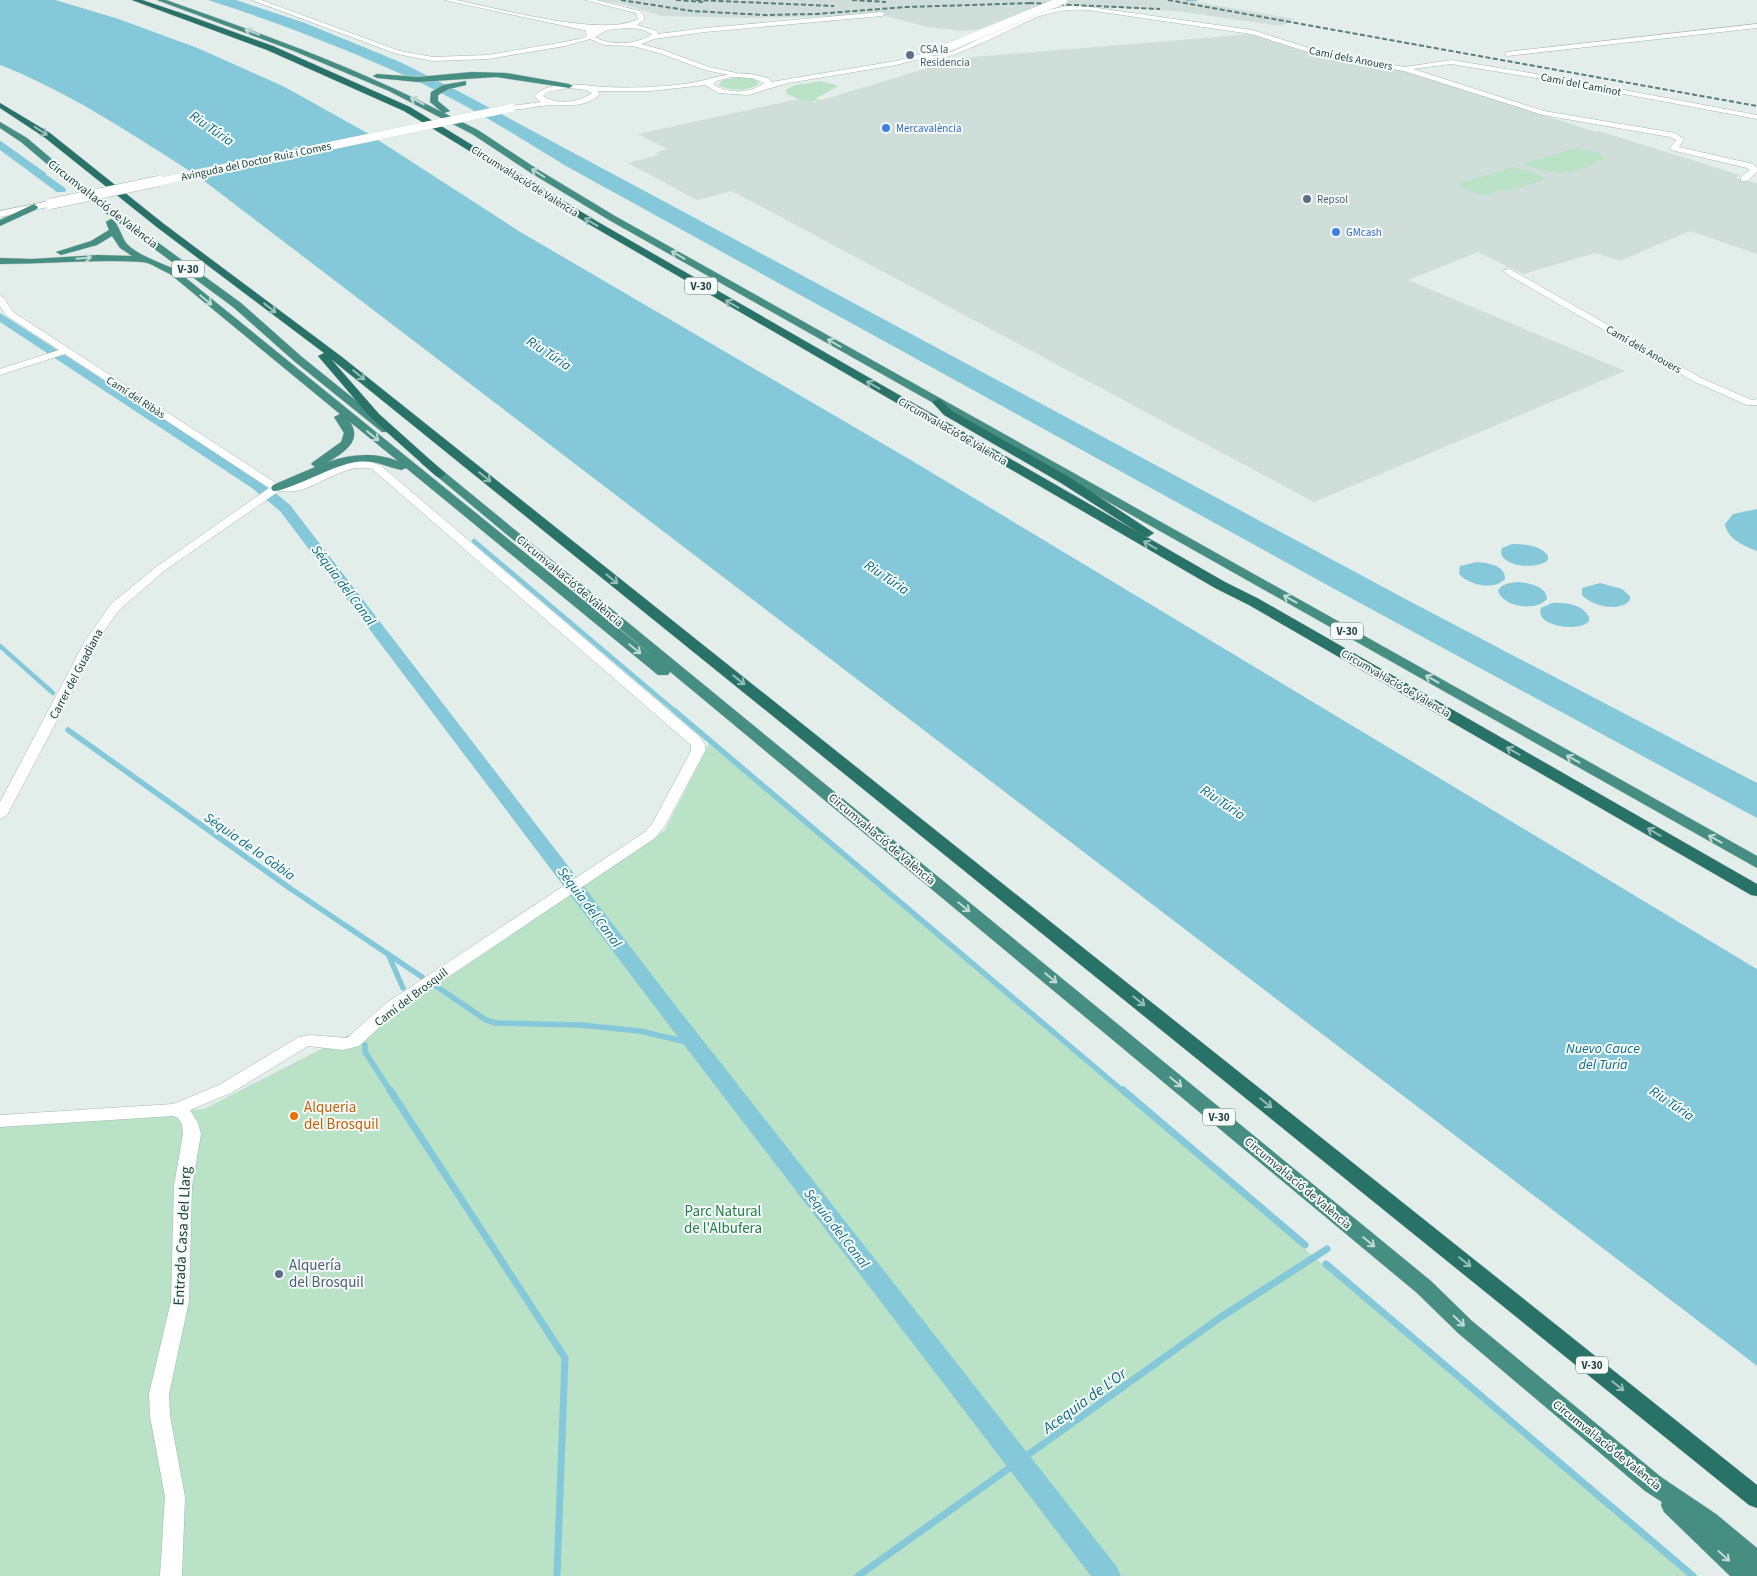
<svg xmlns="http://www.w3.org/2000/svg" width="1757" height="1576" viewBox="0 0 1757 1576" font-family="'Source Sans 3',sans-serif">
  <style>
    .built { fill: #d0ded9 }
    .green { fill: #b9e2c6 }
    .water { fill: #84c8da }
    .pier { fill: #e3eeea }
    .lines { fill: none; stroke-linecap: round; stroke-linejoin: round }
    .stream-far3 { stroke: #84c8da; stroke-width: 2.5 }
    .stream-far2 { stroke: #84c8da; stroke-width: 4.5 }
    .stream-far1 { stroke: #84c8da; stroke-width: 5.5 }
    .stream { stroke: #84c8da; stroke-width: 7 }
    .canal { fill: #84c8da; fill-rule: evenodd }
    .minor-casing { stroke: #a5b7b2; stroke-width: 1 }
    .tertiary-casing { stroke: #a5b7b2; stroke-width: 1 }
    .trunk-casing { stroke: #c1cac8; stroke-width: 1 }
    .motorway-casing { stroke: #c1cac8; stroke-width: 1 }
    .minor { fill: #fff; fill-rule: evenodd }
    .tertiary { fill: #fff; fill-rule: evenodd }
    .trunk { fill: #458e81; fill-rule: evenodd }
    .motorway { fill: #287267; fill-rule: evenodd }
    .rail { stroke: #5a7d76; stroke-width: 2; stroke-dasharray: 5 2.5; stroke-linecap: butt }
    .tertiary-bridge-far1-casing { stroke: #a5b7b2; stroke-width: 8; stroke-linecap: butt }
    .tertiary-bridge-casing { stroke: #a5b7b2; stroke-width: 11; stroke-linecap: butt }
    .tertiary-bridge-far1 { stroke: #fff; stroke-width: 8 }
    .tertiary-bridge { stroke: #fff; stroke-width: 10 }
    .oneway { stroke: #c0dad4 }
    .oneway2 { stroke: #98bdb6 }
    .service-dot { fill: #5c6f8a; stroke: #f4faf7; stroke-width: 2 }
    .shop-dot { fill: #3f7fe0; stroke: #f4faf7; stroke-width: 2 }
    .food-dot { fill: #e8710a; stroke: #f4faf7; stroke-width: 2 }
    .labels { text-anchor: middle; stroke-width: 4; stroke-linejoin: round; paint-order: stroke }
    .far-service-label { font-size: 11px; fill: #4e5e75; stroke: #f4faf7; text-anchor: start }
    .far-street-label { font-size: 11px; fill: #20423b; stroke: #f4faf7 }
    .far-shop-label { font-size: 11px; fill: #366cbe; stroke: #f4faf7; text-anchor: start }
    .shield { fill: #f4faf7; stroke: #607973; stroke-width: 1 }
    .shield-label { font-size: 11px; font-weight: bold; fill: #20423b }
    .street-label { font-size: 12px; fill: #20423b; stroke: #f4faf7 }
    .water-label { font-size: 14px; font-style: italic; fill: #126c86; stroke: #f4faf7 }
    .near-food-label { font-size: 15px; fill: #c56008; stroke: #f4faf7; text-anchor: start }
    .near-park-label { font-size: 15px; fill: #257e4c; stroke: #f4faf7 }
    .near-street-label { font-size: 15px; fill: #20423b; stroke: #f4faf7 }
    .near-service-label { font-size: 15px; fill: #4e5e75; stroke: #f4faf7; text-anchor: start }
    .near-water-label { font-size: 16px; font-style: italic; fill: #126c86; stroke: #f4faf7 }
  </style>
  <rect width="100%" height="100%" fill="#e3eeea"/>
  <g class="built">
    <polygon points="600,0 1185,0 1295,19 1281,26 1177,11 1086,6 1041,5 980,29 964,31 927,27 882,15 750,18 662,16 626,5"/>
    <polygon points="1253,34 1318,55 1398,69 1596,132 1599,131 1740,175 1735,178 1757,183 1757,254 1690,231 1620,261 1595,253 1523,274 1478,252 1408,280 1625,371 1314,502 732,191 697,200 628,163 658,155 655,153 667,149 638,134 798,99 815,102 961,58"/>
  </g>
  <g class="green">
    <path d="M741 77 754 79 759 83C750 92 729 91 719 85L722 80Z"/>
    <polygon points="821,81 838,86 815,99 823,101 803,101 787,94 786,90 795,85"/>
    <path d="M1576 148 1601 154 1603 159 1592 162 1596 164C1560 175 1558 176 1523 164Z"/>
    <path d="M1514 167 1542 176 1543 180 1508 191C1499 187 1492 195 1484 195 1477 195 1463 188 1458 184Z"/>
    <polygon points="711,740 1481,1400 1693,1576 0,1576 0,1122 204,1109 368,1025 665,830"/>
  </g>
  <g class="water">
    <path d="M0 0H56L119 19 198 48 283 86 358 126 408 157 519 231 911 460 1757 969V1366L199 177C135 136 71 93 0 65Z"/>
    <path d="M208 0H236L305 23 400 62 460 92 1413 603 1757 783V818L1349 597 566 166C519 137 471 107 421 83 352 51 280 23 208 0Z"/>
    <path d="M1757 509V551C1744 546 1727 539 1725 524L1733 514Z"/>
    <path d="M1512 544C1525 544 1540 545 1548 556V560C1537 571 1495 566 1502 548Z"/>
    <path d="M1477 562C1488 563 1505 565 1505 579 1494 591 1469 585 1459 574L1460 566Z"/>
    <path d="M1518 582C1528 583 1547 586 1547 599 1536 612 1503 607 1498 591 1502 583 1510 583 1518 582Z"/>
    <path d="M1600 583 1622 589 1630 596V600C1619 613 1592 606 1582 595V588Z"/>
    <path d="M1552 603C1565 602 1582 604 1589 617V621C1579 633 1534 626 1541 608Z"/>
  </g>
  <polygon class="pier" points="56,0 65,0 120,17 199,46 284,84 359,124 410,155 520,229 912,458 1757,966 1757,969 911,460 519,231 378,140 198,177 1757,1366 1757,1369 197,180 82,107 21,76 0,68 0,65 22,74 83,105 189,171 369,134 283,86 198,48 119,19"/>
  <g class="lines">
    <g class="stream-far3">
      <polyline points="1187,0 1196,0"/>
      <polyline points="0,142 45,174"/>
    </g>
    <g class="stream-far2">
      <polyline points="474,541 676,712"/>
      <polyline points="0,646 53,693"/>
    </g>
    <g class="stream-far1">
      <polyline points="675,711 1124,1092"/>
      <polyline points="68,730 291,889 422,977"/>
      <polyline points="388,954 403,988"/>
      <polyline points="436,986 486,1020 496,1023 580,1025 640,1031 695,1044"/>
      <polyline points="365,1045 365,1052 391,1092"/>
    </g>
    <g class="stream">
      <polyline points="390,1090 565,1358 557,1576"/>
      <polyline points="1123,1090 1305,1245"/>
      <polyline points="1326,1264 1693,1576"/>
      <polyline points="858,1576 1221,1317 1327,1249"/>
    </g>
    <g class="canal">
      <polygon points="0,142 65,188 66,190 65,192 57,192 0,150"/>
      <polygon points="0,313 262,482 290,505 679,1010 1117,1567 1121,1576 1091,1576 665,1020 280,511 252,488 0,322"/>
    </g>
    <defs>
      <g id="minor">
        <path d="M252 0H261L400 51 433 57 488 55 565 42 584 38 587 35 585 30 579 29 444 0H456C497 8 604 38 638 19L636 13 585 0H596L640 11 644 16V20L637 25 657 31 658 34 705 28 882 12 885 14 882 16 705 32 654 39 641 44 663 50 709 67 741 74 742 75 739 77 705 70 659 53 632 46 604 45 590 39 565 46 488 59 433 61 397 54ZM626 28 641 29 652 34C638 45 610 46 595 37L607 30Z"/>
        <path d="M1076 5 1252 30 1325 53 1405 67 1451 60 1555 77 1757 115V119L1555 81 1451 64 1413 69 1544 111 1675 133 1684 139 1679 147 1753 164 1757 168V172L1747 181H1741V177L1750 170 1747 168 1671 150 1670 148 1676 140 1670 137 1543 115 1404 71 1324 57 1251 34 1088 10C1072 9 1058 10 1043 15 1016 24 937 72 915 58 920 55 936 57 945 54 961 49 976 40 991 33 1018 19 1046 8 1076 5Z"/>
        <polygon points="1757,24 1757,28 1507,56 1504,54 1507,52"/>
        <polygon points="1508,268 1701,378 1752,400 1757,399 1757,405 1747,405 1695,382 1505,273 1504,271"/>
        <path d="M0 296 3 297 13 312 279 485C309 485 336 458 365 461 370 461 375 464 380 465L700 737 705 745V751L665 826 655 838 396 1012 359 1046 343 1050 308 1046 231 1093 190 1110 198 1123 201 1134 192 1186 189 1301 169 1394 170 1416 185 1497 182 1576H160L165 1497 150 1416 149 1394 171 1301 174 1186 183 1134 182 1124 178 1118 173 1116 0 1127V1115L173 1104 219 1085 299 1037 310 1035 347 1038 385 1004 645 832 652 824 691 751V745L372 469C344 462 321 487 295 491 290 492 284 491 279 491L164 571 119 610 97 641 71 694 7 815 0 819V802L85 641 111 604 156 567 269 488 65 354 0 375V369L59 350 7 316 0 306Z"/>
      </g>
      <g id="tertiary">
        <path d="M939 49 943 51 942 53 896 65 788 83 748 95 719 93 705 85 650 91H598L600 94C586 108 568 105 551 105 538 106 524 109 511 110L507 108 511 106 541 102 534 96C546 83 568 84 584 85 617 89 651 88 684 84 719 79 733 66 770 79L771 82 896 61ZM732 77 752 78 764 83C751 94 727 94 713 84L716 81ZM569 88 586 90 592 93C579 103 556 105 543 96L547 92Z"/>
        <polygon points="50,201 54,204 53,206 0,217 0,211"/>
      </g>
      <g id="trunk">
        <path d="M157 0H166C260 33 353 66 442 112L430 102 431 92 443 85 466 81V85L449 89 438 95V101L450 111 444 113 478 130 537 169 615 216 1757 856V868L609 220 531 173 472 134 389 91 294 51Z"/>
        <polygon points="472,72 506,73 569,84 573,86 569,88 496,77 418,82 377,78 373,76 377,74 418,77"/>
        <polygon points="0,122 27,138 105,204 241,303 302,357 390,428 392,430 390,432 382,432 294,361 233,307 99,208 21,142 0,128"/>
        <polygon points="34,204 38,207 37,209 0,226 0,220"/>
        <path d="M111 219C119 222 121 238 128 245 141 257 160 262 176 270L655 658 421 463 427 460 431 461 1431 1281 1472 1321 1661 1477 1716 1514 1757 1548V1576H1730L1664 1512 1661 1505 1662 1502 1645 1491 1458 1333 1417 1293 668 670 670 672 668 675H658L406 468 401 470C383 466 377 460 356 462 336 464 284 493 273 491L271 488 273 485 315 467 311 464 313 462 341 442 344 433 334 417 340 414 170 274C162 271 150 262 142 262 95 259 47 264 0 264V258L32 259 98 255 132 256 120 248 112 236 97 245 61 255 56 252 91 241 109 230 106 222ZM350 422 398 461C375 452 351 454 328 462 343 453 363 441 350 422Z"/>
      </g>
      <g id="motorway">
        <polygon points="132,0 142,0 184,14 273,46 410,107 598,222 1225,582 1259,599 1757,884 1757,896 1751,895 1249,605 1215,588 592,226 404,111 267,50"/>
        <polygon points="0,103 50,133 164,224 342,357 1757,1485 1757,1508 1749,1505 331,359 379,414 446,474 440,478 436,476 371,418 318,356 324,353 158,228 44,137 0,108"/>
        <polygon points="937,399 941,400 952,411 1069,477 1154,533 1148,537 1144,536 1061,483 944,415 932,402"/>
      </g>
    </defs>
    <use href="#minor" class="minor-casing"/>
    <use href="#tertiary" class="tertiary-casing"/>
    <use href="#trunk" class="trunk-casing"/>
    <use href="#motorway" class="motorway-casing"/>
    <use href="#minor" class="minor"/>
    <use href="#tertiary" class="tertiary"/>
    <use href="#trunk" class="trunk"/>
    <use href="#motorway" class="motorway"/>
    <g class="rail">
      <polyline points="621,0 692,11 765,15 816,14 906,7 1034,3"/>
      <polyline points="676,0 703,2"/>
      <polyline points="696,0 834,6"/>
      <polyline points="852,0 886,2"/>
      <polyline points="1168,0 1757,106"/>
      <polyline points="1029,3 1160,9"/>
    </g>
    <defs>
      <g id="tertiary-bridge-far1">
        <polyline points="939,51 1063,0"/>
        <polyline points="153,183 511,108"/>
      </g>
      <polyline id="tertiary-bridge" points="50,204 159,181"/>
    </defs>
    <use href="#tertiary-bridge-far1" class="tertiary-bridge-far1-casing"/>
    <use href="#tertiary-bridge" class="tertiary-bridge-casing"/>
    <use href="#tertiary-bridge-far1" class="tertiary-bridge-far1"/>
    <use href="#tertiary-bridge" class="tertiary-bridge"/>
  </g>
  <defs><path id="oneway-shaft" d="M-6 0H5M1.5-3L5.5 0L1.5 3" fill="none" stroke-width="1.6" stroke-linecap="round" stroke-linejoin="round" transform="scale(1.25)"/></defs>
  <g class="oneway">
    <use href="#oneway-shaft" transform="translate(252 32) rotate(-160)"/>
    <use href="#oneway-shaft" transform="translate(417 101) rotate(-153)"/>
    <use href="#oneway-shaft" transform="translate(538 173) rotate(-148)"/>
    <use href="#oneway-shaft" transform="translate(678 255) rotate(-150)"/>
    <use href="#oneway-shaft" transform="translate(84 258) rotate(-5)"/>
    <use href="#oneway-shaft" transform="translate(206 300) rotate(40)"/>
    <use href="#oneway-shaft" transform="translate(834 343) rotate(-150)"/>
    <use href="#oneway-shaft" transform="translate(373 436) rotate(39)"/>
    <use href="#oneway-shaft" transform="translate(1290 599) rotate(-151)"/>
    <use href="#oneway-shaft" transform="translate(635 649) rotate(39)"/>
    <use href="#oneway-shaft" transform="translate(1432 679) rotate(-151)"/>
    <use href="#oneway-shaft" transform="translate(1573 759) rotate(-151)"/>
    <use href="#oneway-shaft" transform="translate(1715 839) rotate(-151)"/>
    <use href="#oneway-shaft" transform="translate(964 907) rotate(39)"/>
    <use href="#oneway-shaft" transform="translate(1051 978) rotate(40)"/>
    <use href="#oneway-shaft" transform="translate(1176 1082) rotate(40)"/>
    <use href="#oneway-shaft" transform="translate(1369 1242) rotate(40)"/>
    <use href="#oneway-shaft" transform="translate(1459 1321) rotate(44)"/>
    <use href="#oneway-shaft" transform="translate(1724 1556) rotate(42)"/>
  </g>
  <g class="oneway2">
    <use href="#oneway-shaft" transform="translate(41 131) rotate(33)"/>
    <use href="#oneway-shaft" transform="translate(591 222) rotate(-149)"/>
    <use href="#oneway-shaft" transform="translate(732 304) rotate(-150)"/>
    <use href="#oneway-shaft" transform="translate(270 308) rotate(38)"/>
    <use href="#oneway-shaft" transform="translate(359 375) rotate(39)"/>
    <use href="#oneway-shaft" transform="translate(873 385) rotate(-150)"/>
    <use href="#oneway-shaft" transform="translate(485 477) rotate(39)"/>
    <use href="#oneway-shaft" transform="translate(1150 545) rotate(-150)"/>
    <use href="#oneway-shaft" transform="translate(612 579) rotate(39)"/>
    <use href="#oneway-shaft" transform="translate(739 680) rotate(39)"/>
    <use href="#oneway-shaft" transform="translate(1513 751) rotate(-150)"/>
    <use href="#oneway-shaft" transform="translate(1654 832) rotate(-150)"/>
    <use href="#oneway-shaft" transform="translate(1139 1001) rotate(39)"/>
    <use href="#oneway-shaft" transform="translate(1266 1103) rotate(39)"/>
    <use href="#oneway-shaft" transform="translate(1465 1262) rotate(39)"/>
    <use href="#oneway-shaft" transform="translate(1618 1386) rotate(39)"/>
  </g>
  <g class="service-dot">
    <circle cx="910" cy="55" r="5"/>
    <circle cx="1307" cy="199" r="5"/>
    <circle cx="279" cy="1274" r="5"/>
  </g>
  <g class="shop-dot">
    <circle cx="886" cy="128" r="5"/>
    <circle cx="1336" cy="232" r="5"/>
  </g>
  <circle class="food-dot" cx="294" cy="1116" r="5"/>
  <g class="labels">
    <g class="far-service-label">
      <text x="920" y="53">CSA la<tspan x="920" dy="13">Residencia</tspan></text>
      <text x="1317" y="203">Repsol</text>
    </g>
    <g class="far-street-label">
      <text transform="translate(1351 58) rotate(11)" y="4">Camí dels Anouers</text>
      <text transform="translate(1581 84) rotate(11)" y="4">Camí del Caminot</text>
      <text transform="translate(256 161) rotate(-12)" y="4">Avinguda del Doctor Ruiz i Comes</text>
      <text transform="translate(525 181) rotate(32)" y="4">Circumval·lació de València</text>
      <text transform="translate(1644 349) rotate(30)" y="4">Camí dels Anouers</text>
      <text transform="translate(136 397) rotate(33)" y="4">Camí del Ribàs</text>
      <text transform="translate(953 431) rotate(30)" y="4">Circumval·lació de València</text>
      <text transform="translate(1396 683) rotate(30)" y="4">Circumval·lació de València</text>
    </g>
    <g class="far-shop-label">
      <text x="896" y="132">Mercavalència</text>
      <text x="1346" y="236">GMcash</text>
    </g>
    <g class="shield">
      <rect x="172" y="260.5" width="32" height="17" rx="4"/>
      <rect x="685" y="277.5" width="32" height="17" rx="4"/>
      <rect x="1331" y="622.5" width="32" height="17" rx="4"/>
      <rect x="1203" y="1108.5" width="32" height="17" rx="4"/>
      <rect x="1576" y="1356.5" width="32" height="17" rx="4"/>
    </g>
    <g class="shield-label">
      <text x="188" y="273">V-30</text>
      <text x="701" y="290">V-30</text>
      <text x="1347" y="635">V-30</text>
      <text x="1219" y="1121">V-30</text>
      <text x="1592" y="1369">V-30</text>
    </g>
    <g class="street-label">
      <text transform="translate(103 204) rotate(38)" y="4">Circumval·lació de València</text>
      <text transform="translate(570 581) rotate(40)" y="4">Circumval·lació de València</text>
      <text transform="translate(76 674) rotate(-62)" y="4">Carrer del Guadiana</text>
      <text transform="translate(882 839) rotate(40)" y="4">Circumval·lació de València</text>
      <text transform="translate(411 997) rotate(-37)" y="4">Camí del Brosquil</text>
      <text transform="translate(1298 1183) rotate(40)" y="4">Circumval·lació de València</text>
      <text transform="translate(1607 1445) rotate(39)" y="4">Circumval·lació de València</text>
    </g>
    <g class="water-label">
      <text transform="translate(212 128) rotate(35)" y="5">Riu Túria</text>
      <text transform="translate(549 353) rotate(33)" y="5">Riu Túria</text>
      <text transform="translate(887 577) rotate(34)" y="5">Riu Túria</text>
      <text transform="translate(344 585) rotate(53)" y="5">Séquia del Canal</text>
      <text transform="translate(1223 802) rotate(34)" y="5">Riu Túria</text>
      <text transform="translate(250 846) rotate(35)" y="5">Séquia de la Gàbia</text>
      <text transform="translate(590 907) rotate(53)" y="5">Séquia del Canal</text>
      <text x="1603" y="1053">Nuevo Cauce<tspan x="1603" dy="16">del Turia</tspan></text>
      <text transform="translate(1672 1103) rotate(34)" y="5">Riu Túria</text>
      <text transform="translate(837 1228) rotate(52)" y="5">Séquia del Canal</text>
    </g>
    <g class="near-food-label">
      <text x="304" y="1112">Alqueria<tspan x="304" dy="17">del Brosquil</tspan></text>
    </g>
    <g class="near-park-label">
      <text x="723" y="1216">Parc Natural<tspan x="723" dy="17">de l'Albufera</tspan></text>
    </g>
    <g class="near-street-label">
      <text transform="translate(182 1236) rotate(-87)" y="5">Entrada Casa del Llarg</text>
    </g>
    <g class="near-service-label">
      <text x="289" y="1270">Alquería<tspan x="289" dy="17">del Brosquil</tspan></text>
    </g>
    <g class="near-water-label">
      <text transform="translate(1084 1400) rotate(-36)" y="6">Acequia de L'Or</text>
    </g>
  </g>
</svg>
